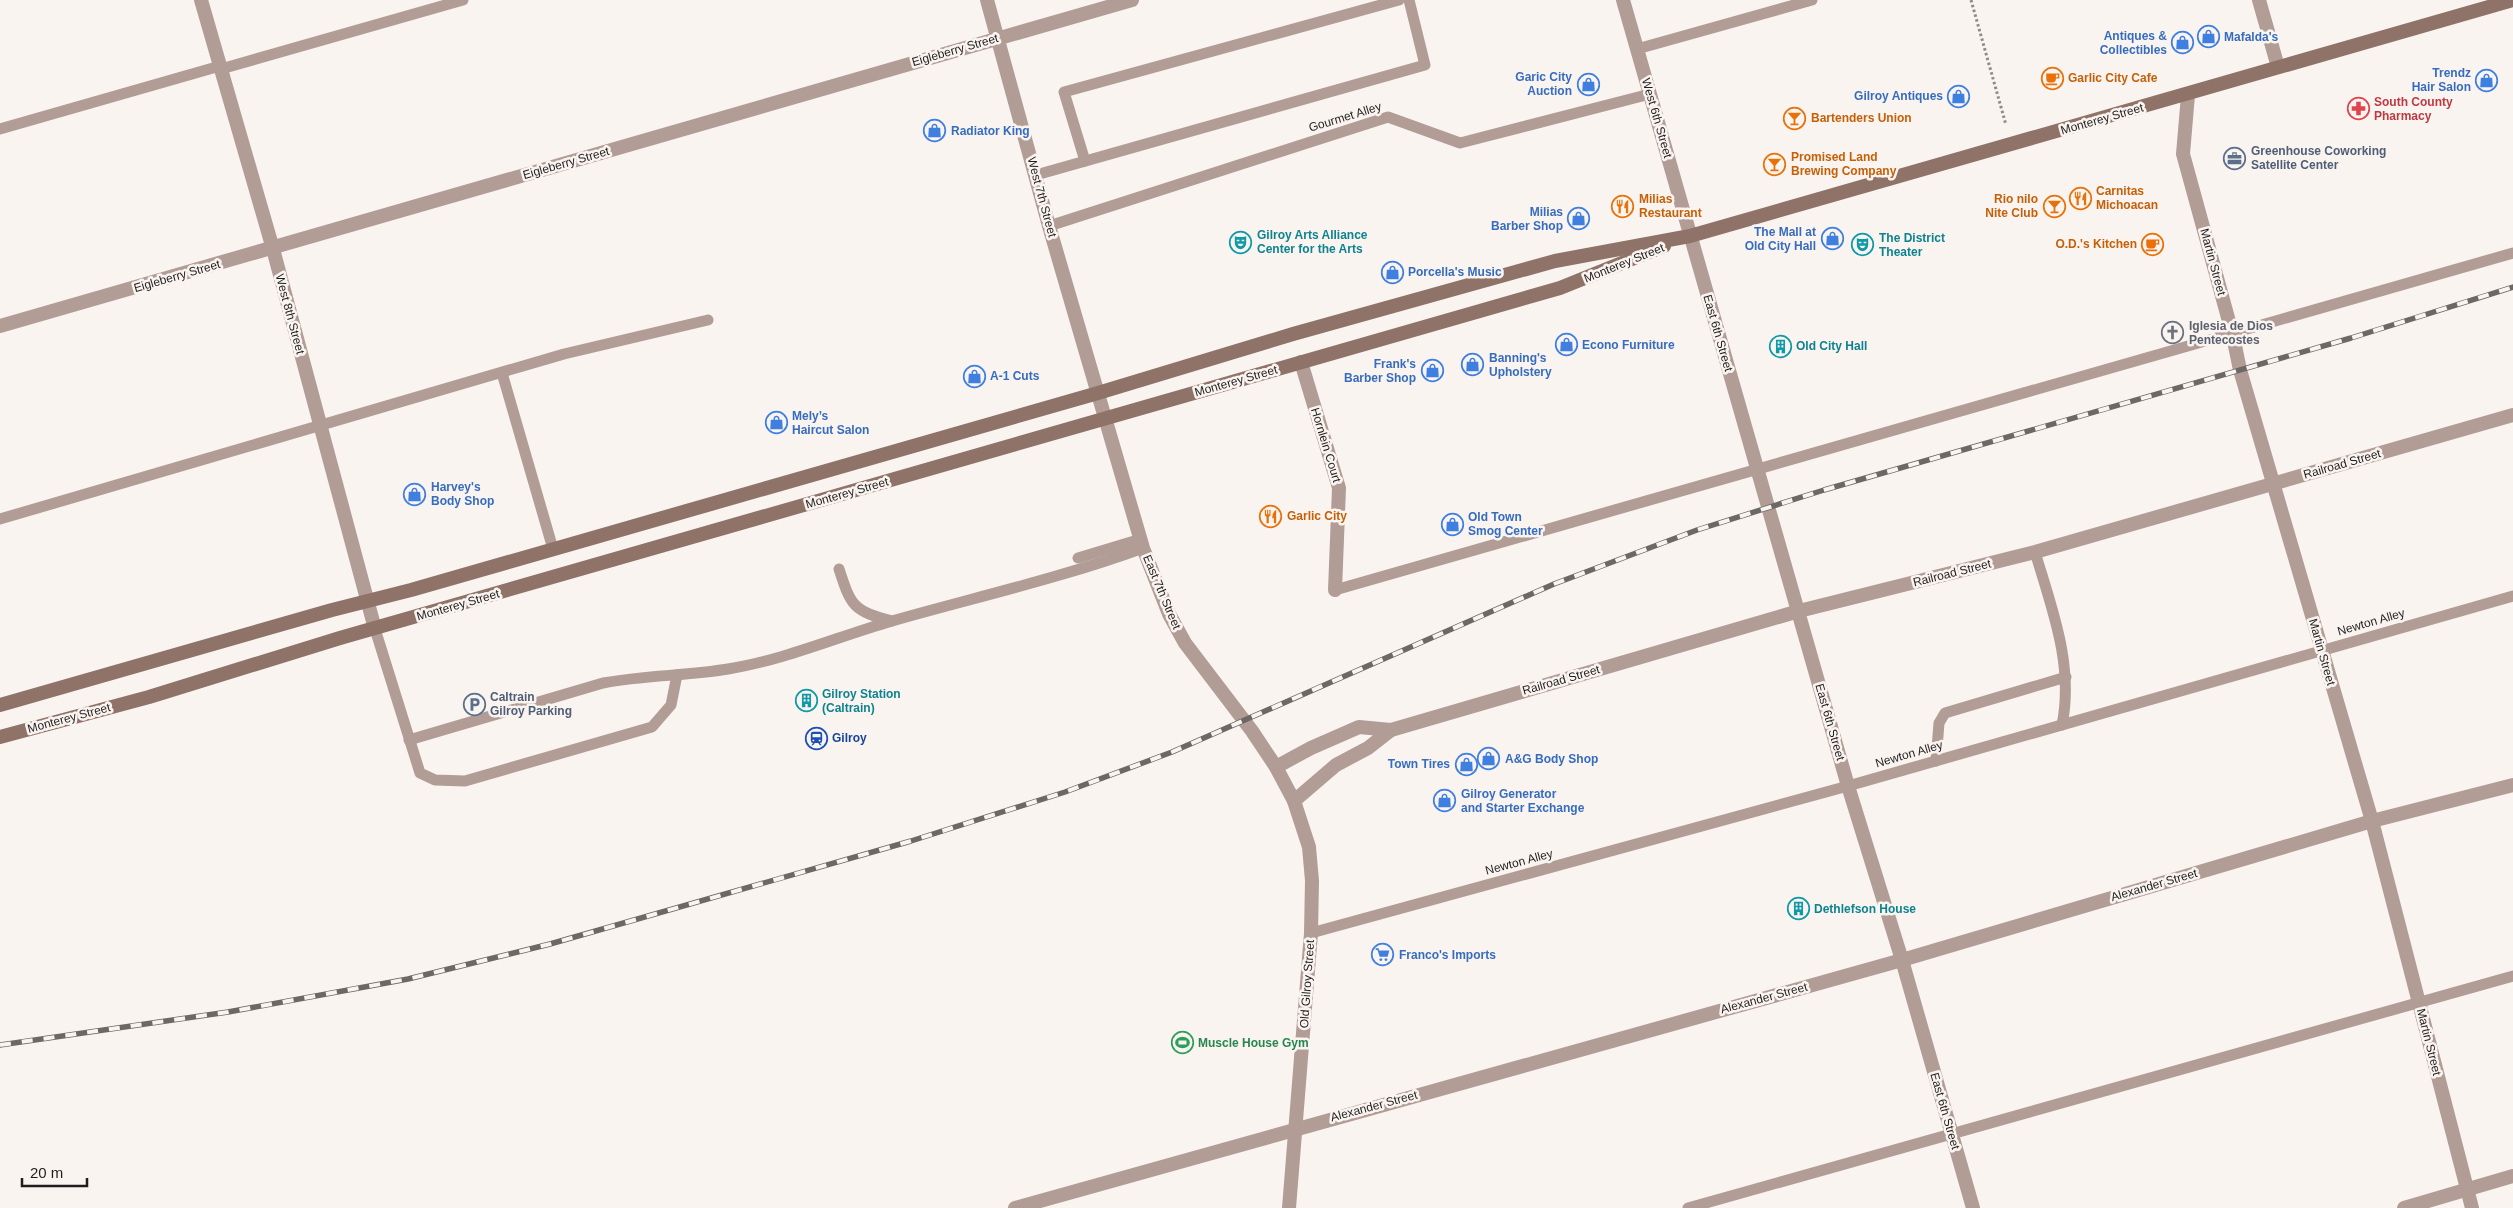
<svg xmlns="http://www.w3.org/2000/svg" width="2513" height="1208" viewBox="0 0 2513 1208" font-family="Helvetica,sans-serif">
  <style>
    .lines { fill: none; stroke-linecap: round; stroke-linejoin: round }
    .path { stroke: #8f8b89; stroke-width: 3; stroke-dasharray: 2.5 2.5; stroke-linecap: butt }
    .service { stroke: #b29d96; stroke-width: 11 }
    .minor { stroke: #b29d96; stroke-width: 14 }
    .tertiary { stroke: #b29d96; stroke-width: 14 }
    .secondary { stroke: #907368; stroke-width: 14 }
    .rail-casing { stroke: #6b6866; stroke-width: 5.5 }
    .rail { stroke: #faf4f1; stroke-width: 4; stroke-dasharray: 11; stroke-linecap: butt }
    .labels { text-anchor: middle; stroke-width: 5; stroke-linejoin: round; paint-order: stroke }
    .shop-label { font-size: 12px; font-weight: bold; fill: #366cbe; stroke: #faf4f1; text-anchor: start }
    .street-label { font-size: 12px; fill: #201e1d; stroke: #faf4f1 }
    .food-label { font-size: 12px; font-weight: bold; fill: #c56008; stroke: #faf4f1; text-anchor: start }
    .health-label { font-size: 12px; font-weight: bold; fill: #be3a42; stroke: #faf4f1; text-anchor: start }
    .service-label { font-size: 12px; font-weight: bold; fill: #4e5e75; stroke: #faf4f1; text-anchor: start }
    .culture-label { font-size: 12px; font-weight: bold; fill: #0d838f; stroke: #faf4f1; text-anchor: start }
    .worship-label { font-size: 12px; font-weight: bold; fill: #5b616d; stroke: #faf4f1; text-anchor: start }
    .transit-label { font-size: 12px; font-weight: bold; fill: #164399; stroke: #faf4f1; text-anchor: start }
    .leisure-label { font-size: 12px; font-weight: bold; fill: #27864d; stroke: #faf4f1; text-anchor: start }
  </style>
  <rect width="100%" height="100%" fill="#faf4f1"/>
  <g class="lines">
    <polyline class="path" points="1971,0 2006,125"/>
    <g class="service">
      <polyline points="1637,49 1812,0"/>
      <polyline points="221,69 463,0"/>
      <polyline points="0,129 220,66"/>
      <polyline points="1085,161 1064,92 1399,0"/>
      <polyline points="1036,175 1425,65 1409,0"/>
      <polyline points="1049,226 1388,117 1460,143 1650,94"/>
      <polyline points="502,373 553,549"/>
      <polyline points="0,519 564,354 708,320"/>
      <path d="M2035 552C2052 609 2074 665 2062 725"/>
      <polyline points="1078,558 1141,539"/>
      <path d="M839 569C851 606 853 611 892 621"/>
      <path d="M1335 590C1727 476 2121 368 2513 253"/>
      <polyline points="375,629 420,773 435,780 465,781 652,727 671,705 677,675"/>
      <path d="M409 740 603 683C645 675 687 676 728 669 784 660 837 637 892 621 976 597 1061 578 1143 548"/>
      <polyline points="1936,761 1939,723 1945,713 2066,677"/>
      <polyline points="1311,933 1848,786 2513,596"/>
      <polyline points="1688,1208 2513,976"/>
    </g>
    <g class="minor">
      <polyline points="987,0 1049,226 1143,548 1169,614 1185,643 1252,731 1276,767 1294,801 1309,847 1312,881 1311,933 1289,1208"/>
      <polyline points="2259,0 2278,67"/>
      <polyline points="2188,95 2183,154 2233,336 2240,370 2372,821 2472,1208"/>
      <polyline points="0,326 1132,0"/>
      <polyline points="1301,362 1339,488 1335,590"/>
      <polyline points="1276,767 1311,748 1359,727 1391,730 1799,611 2035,552 2513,415"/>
      <polyline points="1294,801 1336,765 1368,748 1391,730"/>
      <polyline points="1015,1208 1902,960 2372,821 2513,785"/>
      <polyline points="2404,1208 2513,1176"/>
    </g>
    <g class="tertiary">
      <polyline points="201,0 273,249 375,629"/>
      <polyline points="1623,0 1848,786 1902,960 1973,1208"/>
    </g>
    <g class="secondary">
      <polyline points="0,705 332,610 411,590 1098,393 1293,334 1555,261 1690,236 2513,0"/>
      <polyline points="0,737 149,697 340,638 1560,288 1664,246"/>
    </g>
    <defs>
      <polyline id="rail" points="0,1045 228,1012 408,979 550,944 911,841 1065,792 1172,752 1554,584 1697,530 1824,490 2351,338 2513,287"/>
    </defs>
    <use href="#rail" class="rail-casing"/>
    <use href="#rail" class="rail"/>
  </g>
  <defs>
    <symbol id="shop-ring" viewBox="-11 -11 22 22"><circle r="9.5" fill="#faf4f1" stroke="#3f7fe0" stroke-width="1.5"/><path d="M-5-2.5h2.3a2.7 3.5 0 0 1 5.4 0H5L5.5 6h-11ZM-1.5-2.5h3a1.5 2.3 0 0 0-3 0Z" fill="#3f7fe0"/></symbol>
    <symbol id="cafe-ring" viewBox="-11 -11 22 22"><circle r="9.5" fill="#faf4f1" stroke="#e8710a" stroke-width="1.5"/><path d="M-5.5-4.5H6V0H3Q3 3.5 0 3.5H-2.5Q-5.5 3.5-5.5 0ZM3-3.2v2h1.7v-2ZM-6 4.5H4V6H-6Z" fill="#e8710a"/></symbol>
    <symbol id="pharmacy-ring" viewBox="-11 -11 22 22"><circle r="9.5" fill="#faf4f1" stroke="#e0444e" stroke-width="1.5"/><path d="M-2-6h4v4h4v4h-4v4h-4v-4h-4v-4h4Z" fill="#e0444e"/></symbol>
    <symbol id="bar-ring" viewBox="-11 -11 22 22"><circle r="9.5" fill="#faf4f1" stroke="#e8710a" stroke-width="1.5"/><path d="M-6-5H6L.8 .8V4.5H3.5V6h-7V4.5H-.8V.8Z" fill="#e8710a"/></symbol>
    <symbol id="office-ring" viewBox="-11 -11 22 22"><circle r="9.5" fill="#faf4f1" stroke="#5c6f8a" stroke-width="1.5"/><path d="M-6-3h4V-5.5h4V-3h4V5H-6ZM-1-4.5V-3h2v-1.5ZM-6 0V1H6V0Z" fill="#5c6f8a"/></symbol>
    <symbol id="restaurant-ring" viewBox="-11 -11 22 22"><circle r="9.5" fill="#faf4f1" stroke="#e8710a" stroke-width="1.5"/><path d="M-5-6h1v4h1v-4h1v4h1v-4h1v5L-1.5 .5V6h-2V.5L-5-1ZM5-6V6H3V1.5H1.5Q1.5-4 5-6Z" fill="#e8710a"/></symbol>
    <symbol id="theatre-ring" viewBox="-11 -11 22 22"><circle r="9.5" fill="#faf4f1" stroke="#0f9aa8" stroke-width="1.5"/><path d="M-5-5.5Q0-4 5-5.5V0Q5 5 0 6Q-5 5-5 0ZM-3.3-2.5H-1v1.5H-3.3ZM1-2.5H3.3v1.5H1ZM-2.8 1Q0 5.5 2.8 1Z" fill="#0f9aa8"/></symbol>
    <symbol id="church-ring" viewBox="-11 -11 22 22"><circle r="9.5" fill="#faf4f1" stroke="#6b7280" stroke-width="1.5"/><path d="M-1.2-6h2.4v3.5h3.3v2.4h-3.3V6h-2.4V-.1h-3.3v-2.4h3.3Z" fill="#6b7280"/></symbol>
    <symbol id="building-ring" viewBox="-11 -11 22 22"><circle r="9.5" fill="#faf4f1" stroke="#0f9aa8" stroke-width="1.5"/><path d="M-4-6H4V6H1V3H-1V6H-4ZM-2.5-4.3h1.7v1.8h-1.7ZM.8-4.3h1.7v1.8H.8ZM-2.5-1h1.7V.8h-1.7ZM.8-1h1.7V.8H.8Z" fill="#0f9aa8"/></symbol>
    <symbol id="parking-ring" viewBox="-11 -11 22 22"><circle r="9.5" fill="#faf4f1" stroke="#5c6f8a" stroke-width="1.5"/><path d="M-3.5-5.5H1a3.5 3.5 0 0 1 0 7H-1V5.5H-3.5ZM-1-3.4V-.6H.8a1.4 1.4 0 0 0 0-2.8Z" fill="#5c6f8a"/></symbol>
    <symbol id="station-ring" viewBox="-11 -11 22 22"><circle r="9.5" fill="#faf4f1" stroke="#1a4fb4" stroke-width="1.5"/><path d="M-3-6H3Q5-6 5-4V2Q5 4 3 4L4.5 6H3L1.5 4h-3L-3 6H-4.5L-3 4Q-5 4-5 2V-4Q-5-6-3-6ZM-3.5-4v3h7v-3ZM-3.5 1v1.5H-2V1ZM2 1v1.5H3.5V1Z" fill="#1a4fb4"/></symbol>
    <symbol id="supermarket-ring" viewBox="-11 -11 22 22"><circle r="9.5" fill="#faf4f1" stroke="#3f7fe0" stroke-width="1.5"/><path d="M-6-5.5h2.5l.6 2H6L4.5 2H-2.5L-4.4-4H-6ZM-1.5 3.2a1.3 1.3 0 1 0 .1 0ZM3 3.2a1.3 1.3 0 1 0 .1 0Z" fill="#3f7fe0"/></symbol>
    <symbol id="stadium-ring" viewBox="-11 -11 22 22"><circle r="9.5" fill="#faf4f1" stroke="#2e9e5b" stroke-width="1.5"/><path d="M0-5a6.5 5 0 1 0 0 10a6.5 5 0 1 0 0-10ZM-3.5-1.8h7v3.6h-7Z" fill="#2e9e5b"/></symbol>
  </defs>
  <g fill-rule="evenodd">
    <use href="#shop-ring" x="2196" y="24" width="25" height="25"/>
    <use href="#shop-ring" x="2170" y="30" width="25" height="25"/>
    <use href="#cafe-ring" x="2040" y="66" width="25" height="25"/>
    <use href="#shop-ring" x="2474" y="68" width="25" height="25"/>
    <use href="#shop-ring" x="1576" y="72" width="25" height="25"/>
    <use href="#shop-ring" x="1946" y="84" width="25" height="25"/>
    <use href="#pharmacy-ring" x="2346" y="96" width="25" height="25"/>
    <use href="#bar-ring" x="1782" y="106" width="25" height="25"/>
    <use href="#shop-ring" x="922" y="118" width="25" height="25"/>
    <use href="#office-ring" x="2222" y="146" width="25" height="25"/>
    <use href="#bar-ring" x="1762" y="152" width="25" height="25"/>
    <use href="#restaurant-ring" x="2068" y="186" width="25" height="25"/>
    <use href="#restaurant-ring" x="1610" y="194" width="25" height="25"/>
    <use href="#bar-ring" x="2042" y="194" width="25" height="25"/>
    <use href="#shop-ring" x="1566" y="206" width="25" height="25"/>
    <use href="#shop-ring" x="1820" y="226" width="25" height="25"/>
    <use href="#theatre-ring" x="1228" y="230" width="25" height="25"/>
    <use href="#cafe-ring" x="2140" y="232" width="25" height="25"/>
    <use href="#theatre-ring" x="1850" y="232" width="25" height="25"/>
    <use href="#shop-ring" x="1380" y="260" width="25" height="25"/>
    <use href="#church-ring" x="2160" y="320" width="25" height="25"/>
    <use href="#shop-ring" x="1554" y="332" width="25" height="25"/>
    <use href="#building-ring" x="1768" y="334" width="25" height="25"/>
    <use href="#shop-ring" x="1460" y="352" width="25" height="25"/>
    <use href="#shop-ring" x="1420" y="358" width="25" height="25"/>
    <use href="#shop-ring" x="962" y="364" width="25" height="25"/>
    <use href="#shop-ring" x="764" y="410" width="25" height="25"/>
    <use href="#shop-ring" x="402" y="482" width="25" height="25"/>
    <use href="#restaurant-ring" x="1258" y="504" width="25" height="25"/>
    <use href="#shop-ring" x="1440" y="512" width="25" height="25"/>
    <use href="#building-ring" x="794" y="688" width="25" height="25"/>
    <use href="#parking-ring" x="462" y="692" width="25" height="25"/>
    <use href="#station-ring" x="804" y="726" width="25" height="25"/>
    <use href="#shop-ring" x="1476" y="746" width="25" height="25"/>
    <use href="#shop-ring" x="1454" y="752" width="25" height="25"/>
    <use href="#shop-ring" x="1432" y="788" width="25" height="25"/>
    <use href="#building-ring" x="1786" y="896" width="25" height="25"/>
    <use href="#supermarket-ring" x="1370" y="942" width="25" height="25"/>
    <use href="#stadium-ring" x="1170" y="1030" width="25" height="25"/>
  </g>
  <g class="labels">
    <g class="shop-label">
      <text x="2167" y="40" text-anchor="end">Antiques &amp;<tspan x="2167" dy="14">Collectibles</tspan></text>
      <text x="2224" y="41">Mafalda's</text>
      <text x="2471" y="77" text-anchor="end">Trendz<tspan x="2471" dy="14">Hair Salon</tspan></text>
      <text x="1572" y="81" text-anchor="end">Garic City<tspan x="1572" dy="14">Auction</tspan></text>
      <text x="1943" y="100" text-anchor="end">Gilroy Antiques</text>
      <text x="951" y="135">Radiator King</text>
      <text x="1563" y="216" text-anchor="end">Milias<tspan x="1563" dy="14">Barber Shop</tspan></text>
      <text x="1816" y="236" text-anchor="end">The Mall at<tspan x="1816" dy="14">Old City Hall</tspan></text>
      <text x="1408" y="276">Porcella's Music</text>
      <text x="1582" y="349">Econo Furniture</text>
      <text x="1489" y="362">Banning's<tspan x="1489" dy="14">Upholstery</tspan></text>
      <text x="1416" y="368" text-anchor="end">Frank's<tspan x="1416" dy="14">Barber Shop</tspan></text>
      <text x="990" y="380">A-1 Cuts</text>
      <text x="792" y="420">Mely’s<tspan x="792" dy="14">Haircut Salon</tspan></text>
      <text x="431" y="491">Harvey's<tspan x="431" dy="14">Body Shop</tspan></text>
      <text x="1468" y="521">Old Town<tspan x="1468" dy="14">Smog Center</tspan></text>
      <text x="1505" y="763">A&amp;G Body Shop</text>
      <text x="1450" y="768" text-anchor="end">Town Tires</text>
      <text x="1461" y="798">Gilroy Generator<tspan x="1461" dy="14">and Starter Exchange</tspan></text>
      <text x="1399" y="959">Franco's Imports</text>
    </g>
    <g class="street-label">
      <text transform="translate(955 50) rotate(-16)" y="4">Eigleberry Street</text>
      <text transform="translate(1345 117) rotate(-17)" y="4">Gourmet Alley</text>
      <text transform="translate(1657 118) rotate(74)" y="4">West 6th Street</text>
      <text transform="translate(2102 119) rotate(-16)" y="4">Monterey Street</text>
      <text transform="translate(566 163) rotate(-16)" y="4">Eigleberry Street</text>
      <text transform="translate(1042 197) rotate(75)" y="4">West 7th Street</text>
      <text transform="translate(2213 262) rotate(75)" y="4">Martin Street</text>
      <text transform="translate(1624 263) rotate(-22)" y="4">Monterey Street</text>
      <text transform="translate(177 276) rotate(-16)" y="4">Eigleberry Street</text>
      <text transform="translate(290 314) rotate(75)" y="4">West 8th Street</text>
      <text transform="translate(1718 333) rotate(74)" y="4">East 6th Street</text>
      <text transform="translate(1236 381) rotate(-16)" y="4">Monterey Street</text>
      <text transform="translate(1326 445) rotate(73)" y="4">Hornlein Court</text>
      <text transform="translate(2342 464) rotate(-16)" y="4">Railroad Street</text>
      <text transform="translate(847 493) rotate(-16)" y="4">Monterey Street</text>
      <text transform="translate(1952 573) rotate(-14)" y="4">Railroad Street</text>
      <text transform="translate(1162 592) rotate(67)" y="4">East 7th Street</text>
      <text transform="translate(458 605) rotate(-16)" y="4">Monterey Street</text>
      <text transform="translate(2371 622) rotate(-16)" y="4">Newton Alley</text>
      <text transform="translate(2322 652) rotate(74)" y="4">Martin Street</text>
      <text transform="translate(1561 680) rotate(-16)" y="4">Railroad Street</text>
      <text transform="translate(69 718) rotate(-15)" y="4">Monterey Street</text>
      <text transform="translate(1830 722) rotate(74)" y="4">East 6th Street</text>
      <text transform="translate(1909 754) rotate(-16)" y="4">Newton Alley</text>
      <text transform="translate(1519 862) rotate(-15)" y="4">Newton Alley</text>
      <text transform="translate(2154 885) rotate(-16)" y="4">Alexander Street</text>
      <text transform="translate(1307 984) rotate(-86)" y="4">Old Gilroy Street</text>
      <text transform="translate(1764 998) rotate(-15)" y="4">Alexander Street</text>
      <text transform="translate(2429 1042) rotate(76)" y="4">Martin Street</text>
      <text transform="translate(1374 1106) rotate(-15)" y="4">Alexander Street</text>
      <text transform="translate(1945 1111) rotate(74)" y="4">East 6th Street</text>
    </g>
    <g class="food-label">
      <text x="2068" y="82">Garlic City Cafe</text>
      <text x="1811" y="122">Bartenders Union</text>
      <text x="1791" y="161">Promised Land<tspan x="1791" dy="14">Brewing Company</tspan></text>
      <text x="2096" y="195">Carnitas<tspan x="2096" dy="14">Michoacan</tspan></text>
      <text x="1639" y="203">Milias<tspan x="1639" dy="14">Restaurant</tspan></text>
      <text x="2038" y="203" text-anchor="end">Rio nilo<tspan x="2038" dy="14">Nite Club</tspan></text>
      <text x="2137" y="248" text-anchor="end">O.D.'s Kitchen</text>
      <text x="1287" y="520">Garlic City</text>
    </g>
    <g class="health-label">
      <text x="2374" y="106">South County<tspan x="2374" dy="14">Pharmacy</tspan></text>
    </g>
    <g class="service-label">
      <text x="2251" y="155">Greenhouse Coworking<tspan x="2251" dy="14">Satellite Center</tspan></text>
      <text x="490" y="701">Caltrain<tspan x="490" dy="14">Gilroy Parking</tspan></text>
    </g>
    <g class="culture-label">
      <text x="1257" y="239">Gilroy Arts Alliance<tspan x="1257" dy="14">Center for the Arts</tspan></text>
      <text x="1879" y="242">The District<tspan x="1879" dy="14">Theater</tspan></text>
      <text x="1796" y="350">Old City Hall</text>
      <text x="822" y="698">Gilroy Station<tspan x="822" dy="14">(Caltrain)</tspan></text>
      <text x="1814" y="913">Dethlefson House</text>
    </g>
    <g class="worship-label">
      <text x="2189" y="330">Iglesia de Dios<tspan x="2189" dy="14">Pentecostes</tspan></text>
    </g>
    <g class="transit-label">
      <text x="832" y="742">Gilroy</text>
    </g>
    <g class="leisure-label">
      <text x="1198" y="1047">Muscle House Gym</text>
    </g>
  </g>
  <path d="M22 1178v8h65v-8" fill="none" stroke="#201e1d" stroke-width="2.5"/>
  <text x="30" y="1178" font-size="15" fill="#201e1d" stroke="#faf4f1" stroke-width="4" paint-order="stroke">20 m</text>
</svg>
